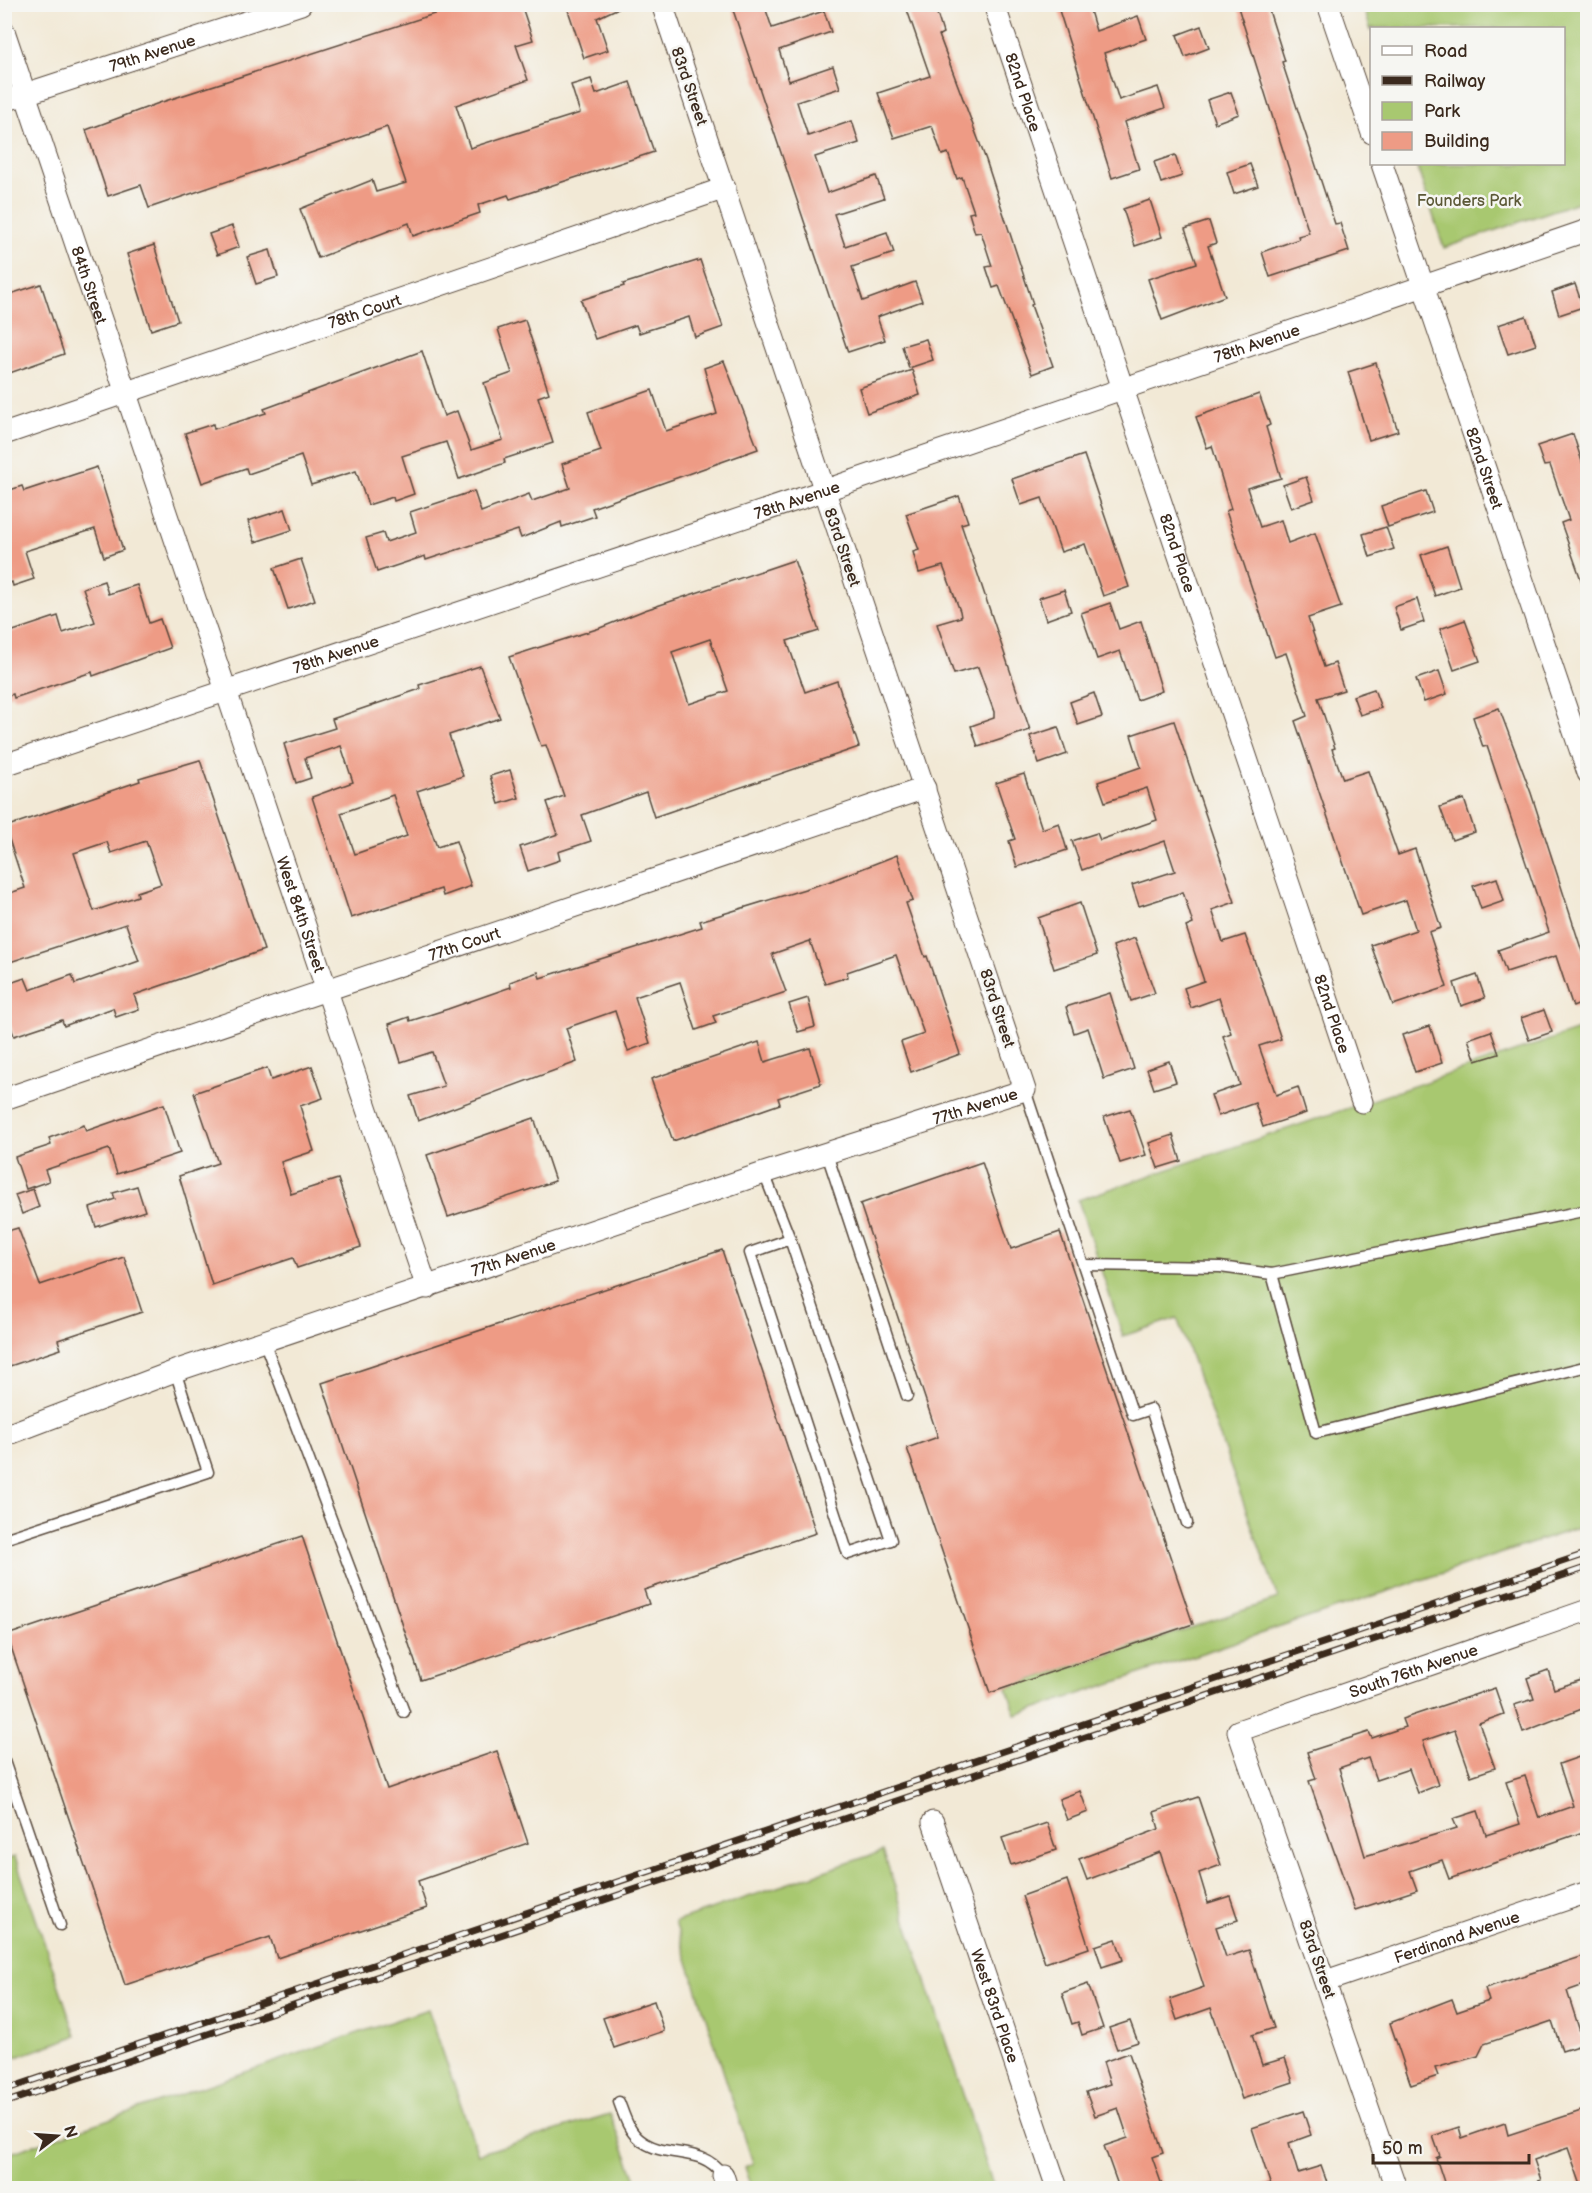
<svg xmlns="http://www.w3.org/2000/svg" width="1592" height="2193" viewBox="0 0 1592 2193" font-family="'Balsamiq Sans',sans-serif">
  <style>
    .green { fill: #a8c870; stroke: #727947; stroke-width: 1.5 }
    .building { fill: #ee9b85; fill-rule: evenodd }
    .lines { fill: none; stroke-linecap: round; stroke-linejoin: round }
    .service-casing { stroke: #56473a; stroke-width: 13 }
    .minor-casing { stroke: #56473a; stroke-width: 23 }
    .service { stroke: #fff; stroke-width: 10 }
    .minor { stroke: #fff; stroke-width: 21 }
    .rail-casing { stroke: #3b2a1e; stroke-width: 7 }
    .rail { stroke: #f6f6f2; stroke-width: 4.5; stroke-dasharray: 14; stroke-linecap: butt }
    .labels { text-anchor: middle; stroke-width: 5; stroke-linejoin: round; paint-order: stroke }
    .street-label { font-size: 16px; fill: #3b2a1e; stroke: #f6f6f2 }
    .park-label { font-size: 16px; fill: #5c5937; stroke: #f6f6f2 }
  </style>
  <rect width="100%" height="100%" fill="#f6f6f2"/>
  <filter id="ink" filterUnits="userSpaceOnUse"><feTurbulence type="fractalNoise" baseFrequency=".0167" numOctaves="2"/><feDisplacementMap in="SourceGraphic" scale="12" xChannelSelector="R" yChannelSelector="G"/><feConvolveMatrix kernelMatrix="1 2 1 2 8 2 1 2 1" color-interpolation-filters="sRGB"/></filter>
  <filter id="wash" filterUnits="userSpaceOnUse"><feTurbulence type="fractalNoise" baseFrequency=".008" numOctaves="4" result="noise"/><feDisplacementMap in="SourceGraphic" scale="24" xChannelSelector="R" yChannelSelector="G"/><feGaussianBlur stdDeviation="1.35" result="paint"/><feColorMatrix in="noise" values="0 0 0 0 0 0 0 0 0 0 0 0 0 0 0 0 0 1.4 0 .05"/><feComposite in="paint" operator="in"/></filter>
  <g filter="url(#wash)">
    <rect width="100%" height="100%" fill="#f2e9d6"/>
    <g class="green">
      <polygon points="1363,5 1587,5 1587,199 1444,248 1416,164 1564,164 1564,28 1372,28 1371,31"/>
      <polygon points="1587,1027 1587,1525 1016,1715 1007,1688 1278,1599 1177,1318 1123,1336 1078,1200"/>
      <polygon points="883,1851 994,2188 752,2188 745,2167 753,2163 675,1922"/>
      <polygon points="15,1857 76,2036 5,2061 5,1860"/>
      <polygon points="428,2009 478,2154 610,2114 638,2184 626,2188 5,2188 5,2155"/>
    </g>
    <g id="blocks">
      <g class="building">
        <polygon points="465,4 521,4 533,40 516,45 528,80 456,105 470,148 580,113 571,85 591,79 596,94 630,82 654,152 510,199 508,195 478,205 480,213 413,236 409,223 318,258 300,209 372,180 376,192 406,183 387,127 149,208 141,185 108,196 86,130 159,103"/>
        <polygon points="566,4 627,4 597,18 608,50 584,58"/>
        <polygon points="731,4 764,4 772,28 824,11 831,32 779,50 789,81 833,66 840,88 797,102 808,136 852,121 859,143 815,157 827,193 876,176 884,198 834,214 845,246 887,232 894,253 852,267 863,301 915,282 922,301 877,317 885,340 848,352"/>
        <polygon points="905,4 934,4 943,33 939,35 986,160 1033,304 1031,305 1053,366 1032,374 999,286 993,288 986,267 992,266 981,232 975,233 969,213 974,212 962,177 957,179 948,153 942,155 932,126 894,138 878,93 930,76"/>
        <polygon points="1057,4 1088,4 1096,31 1138,16 1146,39 1104,53 1119,100 1158,87 1165,108 1124,122 1139,169 1112,178"/>
        <polygon points="1237,4 1267,4 1285,61 1282,62 1335,224 1340,223 1349,251 1270,277 1262,252 1299,239 1298,236 1309,233"/>
        <polygon points="1201,26 1209,48 1185,57 1177,35"/>
        <polygon points="1231,92 1239,114 1215,123 1207,100"/>
        <polygon points="1175,155 1182,176 1161,183 1154,162"/>
        <polygon points="1250,164 1258,186 1234,194 1227,172"/>
        <polygon points="1150,200 1162,237 1135,246 1123,209"/>
        <polygon points="1209,221 1216,243 1208,246 1225,296 1162,320 1148,279 1197,263 1185,229"/>
        <polygon points="232,226 239,247 217,255 209,234"/>
        <polygon points="154,245 178,321 151,330 127,254"/>
        <polygon points="270,250 278,277 256,284 247,257"/>
        <polygon points="700,260 723,327 695,337 689,317 639,333 636,325 595,339 581,300 624,286 623,284"/>
        <polygon points="41,284 64,354 4,375 4,296"/>
        <polygon points="1575,284 1583,307 1559,315 1552,292"/>
        <polygon points="1526,316 1536,345 1508,354 1498,325"/>
        <polygon points="525,320 549,393 538,397 553,443 504,459 505,463 459,479 446,442 402,456 414,494 394,501 393,497 368,505 356,471 311,485 301,456 248,474 246,468 202,483 185,433 213,424 214,429 266,413 264,409 422,351 444,416 457,411 471,450 503,440 484,383 512,373 498,329"/>
        <polygon points="926,339 933,360 909,368 902,346"/>
        <polygon points="724,361 758,449 592,508 595,516 562,527 561,522 521,538 518,530 426,560 425,556 377,572 366,538 383,533 386,542 416,532 410,512 474,491 481,512 529,494 532,501 570,488 562,464 601,451 588,412 652,390 666,431 717,414 704,368"/>
        <polygon points="1376,363 1398,431 1369,440 1348,372"/>
        <polygon points="912,370 920,395 867,413 859,388"/>
        <polygon points="1259,394 1270,425 1266,427 1281,478 1247,488 1260,527 1281,520 1288,543 1315,533 1341,607 1308,618 1324,667 1335,663 1344,690 1318,698 1335,748 1332,749 1343,779 1368,771 1398,855 1415,849 1441,928 1429,932 1447,987 1393,1005 1371,945 1416,930 1406,900 1361,915 1295,721 1307,716 1286,653 1275,657 1226,511 1231,509 1212,446 1207,448 1196,417"/>
        <polygon points="1573,434 1587,477 1587,591 1585,591 1561,523 1569,520 1550,465 1544,466 1537,446"/>
        <polygon points="1084,455 1129,587 1103,596 1085,544 1061,552 1042,498 1021,505 1012,479"/>
        <polygon points="97,467 123,550 104,557 95,529 25,551 34,579 13,586 12,582 4,585 4,492 22,486 24,491"/>
        <polygon points="1306,477 1314,500 1291,508 1283,485"/>
        <polygon points="1426,491 1433,512 1388,527 1381,506"/>
        <polygon points="959,496 968,522 961,524 1030,730 978,747 971,726 994,718 994,712 978,667 954,674 937,624 961,617 960,611 943,566 919,573 913,552 919,550 906,514"/>
        <polygon points="285,509 292,530 255,542 248,521"/>
        <polygon points="1386,527 1394,549 1370,557 1363,534"/>
        <polygon points="1447,546 1460,587 1435,596 1421,555"/>
        <polygon points="301,559 315,600 288,609 274,568"/>
        <path d="M794 560 819 631 787 641 805 692 837 681 859 747 654 817 646 792 582 815 591 841 558 852 560 860 528 871 520 847 558 834 547 802 564 796 546 745 541 746 509 657 600 628 645 610ZM710 639 728 691 689 704 672 652Z"/>
        <polygon points="104,581 108,594 137,585 149,623 160,619 170,648 93,676 92,672 14,698 13,694 4,697 4,634 58,616 63,633 95,622 83,588"/>
        <polygon points="1064,590 1071,611 1046,620 1039,598"/>
        <polygon points="1417,599 1424,622 1401,630 1394,607"/>
        <polygon points="1110,603 1119,629 1141,621 1162,691 1137,700 1120,651 1097,659 1081,613"/>
        <polygon points="1465,620 1480,661 1454,670 1440,629"/>
        <path d="M480 666 500 718 449 735 463 776 417 791 437 847 456 841 471 886 443 896 441 889 351 918 312 797 353 782 341 746 305 758 311 778 296 783 284 744 335 728 332 719 420 689 419 685ZM393 795 407 836 355 854 341 813Z"/>
        <polygon points="1439,671 1447,694 1424,702 1416,679"/>
        <polygon points="1374,689 1381,708 1360,715 1353,696"/>
        <polygon points="1094,693 1102,717 1078,725 1070,702"/>
        <polygon points="1499,708 1531,793 1587,967 1587,1001 1573,1007 1556,956 1506,972 1498,950 1549,932 1487,746 1483,747 1473,717"/>
        <polygon points="1174,721 1235,902 1212,910 1223,942 1245,935 1262,982 1281,1039 1259,1046 1276,1095 1298,1087 1306,1113 1263,1127 1255,1103 1218,1116 1211,1095 1240,1085 1223,1036 1231,1033 1219,998 1191,1008 1184,988 1204,981 1186,927 1193,924 1183,892 1139,906 1132,885 1175,871 1165,841 1082,870 1072,841 1097,833 1100,840 1157,820 1147,788 1105,802 1098,782 1141,767 1131,735"/>
        <polygon points="1058,727 1067,754 1039,764 1030,736"/>
        <path d="M200 760 264 950 134 995 139 1009 116 1017 113 1008 64 1026 62 1020 14 1036 4 1007V985L25 978 30 990 72 975 75 984 139 961 126 924 4 964V895L25 888 5 827 140 781 139 778ZM146 841 161 884 137 892 138 896 94 911 74 853 107 842 111 853Z"/>
        <polygon points="510,770 519,798 499,804 490,776"/>
        <polygon points="1024,774 1042,829 1059,823 1067,850 1017,867 1009,841 1015,839 996,783"/>
        <polygon points="1464,799 1475,832 1452,840 1440,807"/>
        <polygon points="897,855 913,901 906,903 925,957 927,956 960,1054 911,1072 901,1042 924,1034 896,955 847,972 848,977 825,984 810,941 772,954 786,992 713,1016 716,1023 696,1030 680,982 635,997 650,1043 628,1051 615,1011 566,1028 577,1062 418,1121 410,1096 444,1086 432,1052 401,1062 389,1024 409,1017 410,1021 448,1009 511,987 510,982 538,972 540,978 702,927 700,921 828,882"/>
        <polygon points="1497,878 1504,901 1481,909 1473,886"/>
        <polygon points="1080,903 1097,955 1054,969 1038,918"/>
        <polygon points="1135,938 1155,993 1131,1001 1113,946"/>
        <polygon points="1477,975 1485,998 1461,1006 1454,983"/>
        <polygon points="1110,993 1134,1069 1104,1079 1088,1028 1074,1033 1066,1007"/>
        <polygon points="808,998 815,1027 798,1032 789,1004"/>
        <polygon points="1544,1010 1552,1032 1529,1040 1521,1018"/>
        <polygon points="1430,1026 1442,1063 1415,1072 1402,1035"/>
        <polygon points="1491,1031 1499,1054 1476,1061 1468,1039"/>
        <polygon points="759,1042 765,1062 810,1048 821,1084 778,1098 780,1104 673,1141 651,1079"/>
        <polygon points="1169,1061 1176,1082 1154,1089 1147,1069"/>
        <polygon points="312,1066 323,1098 300,1106 314,1151 281,1162 291,1194 338,1179 361,1247 297,1268 293,1258 212,1285 179,1176 218,1163 194,1093 267,1068 271,1080"/>
        <polygon points="164,1104 180,1153 117,1174 109,1149 45,1170 49,1181 26,1189 15,1157 51,1145 49,1138 84,1125 86,1131"/>
        <polygon points="1130,1109 1146,1155 1120,1163 1104,1117"/>
        <polygon points="534,1118 555,1181 448,1217 427,1155"/>
        <polygon points="1173,1135 1181,1161 1158,1168 1149,1143"/>
        <polygon points="982,1162 1011,1249 1060,1232 1193,1624 990,1693 907,1448 938,1437 860,1204"/>
        <polygon points="137,1186 145,1211 96,1227 90,1208 115,1199 113,1193"/>
        <polygon points="33,1189 39,1207 22,1214 15,1195"/>
        <polygon points="18,1228 40,1285 124,1257 142,1312 58,1340 61,1349 4,1368 4,1232"/>
        <polygon points="722,1250 816,1533 644,1590 649,1604 421,1680 322,1383"/>
        <polygon points="302,1536 387,1789 497,1751 528,1843 418,1881 427,1908 277,1958 270,1937 125,1985 7,1635"/>
        <polygon points="1548,1670 1554,1689 1587,1678 1587,1707 1523,1732 1514,1705 1534,1699 1527,1678"/>
        <polygon points="1495,1688 1504,1714 1479,1723 1495,1768 1471,1776 1455,1730 1423,1741 1438,1785 1418,1793 1409,1769 1376,1780 1368,1758 1339,1768 1365,1856 1457,1828 1453,1819 1478,1811 1486,1835 1520,1824 1506,1782 1525,1776 1539,1818 1573,1806 1559,1764 1579,1757 1587,1780 1587,1838 1585,1839 1583,1832 1449,1879 1442,1860 1410,1871 1417,1890 1355,1910 1309,1781 1316,1779 1307,1752 1369,1732 1372,1738 1405,1727 1402,1719"/>
        <polygon points="1080,1791 1088,1812 1067,1820 1059,1799"/>
        <polygon points="1198,1797 1221,1865 1199,1873 1208,1903 1230,1896 1238,1920 1216,1927 1226,1957 1249,1950 1274,2028 1252,2035 1262,2065 1285,2058 1293,2082 1242,2099 1211,2008 1177,2020 1170,1999 1204,1987 1160,1852 1087,1880 1079,1859 1159,1829 1154,1812"/>
        <polygon points="1047,1823 1056,1850 1011,1865 1002,1838"/>
        <polygon points="1067,1880 1089,1948 1045,1963 1022,1896"/>
        <polygon points="1116,1939 1123,1960 1102,1967 1095,1946"/>
        <polygon points="1587,1955 1587,1984 1567,1991 1584,2044 1562,2051 1552,2021 1484,2044 1478,2056 1435,2068 1438,2076 1411,2085 1390,2023 1452,1999 1457,2012 1489,2001 1485,1988"/>
        <polygon points="1088,1984 1103,2028 1082,2035 1078,2022 1072,2024 1062,1993"/>
        <polygon points="654,2001 664,2031 614,2048 603,2018"/>
        <polygon points="1130,2021 1138,2042 1117,2049 1109,2028"/>
        <polygon points="1129,2053 1163,2153 1152,2157 1163,2188 1119,2188 1104,2146 1128,2138 1118,2108 1095,2116 1086,2092 1110,2084 1103,2062"/>
        <polygon points="1303,2111 1311,2135 1289,2143 1298,2173 1321,2166 1329,2188 1263,2188 1262,2186 1270,2183 1252,2128"/>
        <polygon points="1581,2111 1587,2130 1587,2188 1582,2188 1568,2148 1534,2160 1541,2180 1515,2188 1446,2188 1436,2158 1440,2156 1433,2136 1459,2127 1462,2138 1505,2123 1508,2135"/>
      </g>
    </g>
  </g>
  <g filter="url(#ink)">
    <use href="#blocks" fill-opacity="0" stroke="#56473a" stroke-width="1.5"/>
    <g class="lines">
      <defs>
        <g id="service">
          <polyline points="1025,1090 1133,1415 1151,1409 1187,1523"/>
          <polyline points="827,1154 907,1396"/>
          <polyline points="764,1173 790,1239 891,1540 848,1554 750,1253 790,1239"/>
          <polyline points="1084,1265 1220,1267 1272,1274 1588,1210"/>
          <polyline points="1272,1274 1316,1433 1588,1366"/>
          <polyline points="264,1341 404,1712"/>
          <polyline points="4,1539 208,1472 175,1371"/>
          <polyline points="4,1761 60,1925"/>
          <path d="M619 2102C624 2115 628 2130 639 2139 666 2161 700 2143 723 2175"/>
        </g>
        <g id="minor">
          <path id="s1" d="M994 4 1362 1102"/>
          <polyline points="1328,4 1372,133"/>
          <path id="s2" d="M4 31 427 1288"/>
          <path id="s3" d="M4 101 301 4"/>
          <path id="s4" d="M1382 164 1588 773"/>
          <path id="s5" d="M4 434 725 188"/>
          <path id="s6" d="M4 765 823 491 1588 230"/>
          <path id="s7" d="M4 1099 925 788"/>
          <path id="s8" d="M4 1436 175 1371 764 1173 1025 1090 662 4"/>
          <path id="s9" d="M933 1822 1057 2188"/>
          <path id="s10" d="M1326 1981 1588 1892"/>
          <polyline points="723,2175 727,2188"/>
          <path id="s11" d="M1396 2188 1238 1731 1588 1610"/>
        </g>
      </defs>
      <use href="#service" class="service-casing"/>
      <use href="#minor" class="minor-casing"/>
      <use href="#service" class="service"/>
      <use href="#minor" class="minor"/>
      <defs>
        <g id="rail">
          <polyline points="4,2090 1588,1553"/>
          <polyline points="4,2103 1588,1567"/>
        </g>
      </defs>
      <use href="#rail" class="rail-casing"/>
      <use href="#rail" class="rail"/>
    </g>
  </g>
  <g class="labels">
    <g class="street-label">
      <text dy="6" stroke="none"><textPath href="#s3" startOffset="156">79th Avenue</textPath></text>
      <text transform="translate(690 86) rotate(71)" y="6">83rd Street</text>
      <text dy="6" stroke="none"><textPath href="#s1" startOffset="93">82nd Place</textPath></text>
      <text dy="6" stroke="none"><textPath href="#s2" startOffset="268">84th Street</textPath></text>
      <text dy="6" stroke="none"><textPath href="#s5" startOffset="381">78th Court</textPath></text>
      <text dy="6" stroke="none"><textPath href="#s6" startOffset="1322">78th Avenue</textPath></text>
      <text dy="6" stroke="none"><textPath href="#s4" startOffset="321">82nd Street</textPath></text>
      <text dy="6" stroke="none"><textPath href="#s6" startOffset="836">78th Avenue</textPath></text>
      <text transform="translate(843 547) rotate(71)" y="6">83rd Street</text>
      <text dy="6" stroke="none"><textPath href="#s1" startOffset="579">82nd Place</textPath></text>
      <text dy="6" stroke="none"><textPath href="#s6" startOffset="350">78th Avenue</textPath></text>
      <text dy="6" stroke="none"><textPath href="#s2" startOffset="932">West 84th Street</textPath></text>
      <text dy="6" stroke="none"><textPath href="#s7" startOffset="486">77th Court</textPath></text>
      <text transform="translate(998 1008) rotate(72)" y="6">83rd Street</text>
      <text dy="6" stroke="none"><textPath href="#s1" startOffset="1065">82nd Place</textPath></text>
      <text dy="6" stroke="none"><textPath href="#s8" startOffset="1026">77th Avenue</textPath></text>
      <text dy="6" stroke="none"><textPath href="#s8" startOffset="540">77th Avenue</textPath></text>
      <text dy="6" stroke="none"><textPath href="#s11" startOffset="669">South 76th Avenue</textPath></text>
      <text dy="6" stroke="none"><textPath href="#s10" startOffset="138">Ferdinand Avenue</textPath></text>
      <text transform="translate(1318 1959) rotate(71)" y="6">83rd Street</text>
      <text dy="6" stroke="none"><textPath href="#s9" startOffset="194">West 83rd Place</textPath></text>
    </g>
    <g class="park-label">
      <text x="1469" y="206">Founders Park</text>
    </g>
  </g>
  <rect width="1592" height="2193" fill="none" stroke="#f6f6f2" stroke-width="24"/>
  <rect x="1370" y="27" width="195" height="138" fill="#f6f6f2" stroke="#aba49d" stroke-width="1.5"/>
  <rect x="1382" y="46" width="30" height="9" fill="#ffffff" stroke="#aba49d" stroke-width="1.5"/>
  <text x="1424" y="57" font-size="18" fill="#3b2a1e">Road</text>
  <rect x="1382" y="76" width="30" height="9" fill="#3b2a1e" stroke="#aba49d" stroke-width="1.5"/>
  <text x="1424" y="87" font-size="18" fill="#3b2a1e">Railway</text>
  <rect x="1382" y="102" width="30" height="18" fill="#a8c870" stroke="#aba49d" stroke-width="1.5"/>
  <text x="1424" y="117" font-size="18" fill="#3b2a1e">Park</text>
  <rect x="1382" y="132" width="30" height="18" fill="#ee9b85" stroke="#aba49d" stroke-width="1.5"/>
  <text x="1424" y="147" font-size="18" fill="#3b2a1e">Building</text>
  <g transform="translate(57 2136) rotate(73)" stroke="#f6f6f2" stroke-width="4.5" paint-order="stroke">
  <path d="M0-4.5L10 22L0 15L-10 22Z" fill="#3b2a1e"/>
  <text y="-9" font-size="16" font-weight="bold" text-anchor="middle" fill="#3b2a1e">N</text>
  </g>
  <path d="M1373 2154v9h156v-9" fill="none" stroke="#3b2a1e" stroke-width="3"/>
  <text x="1382" y="2154" font-size="18" fill="#3b2a1e" stroke="#f6f6f2" stroke-width="4.5" paint-order="stroke">50 m</text>
</svg>
